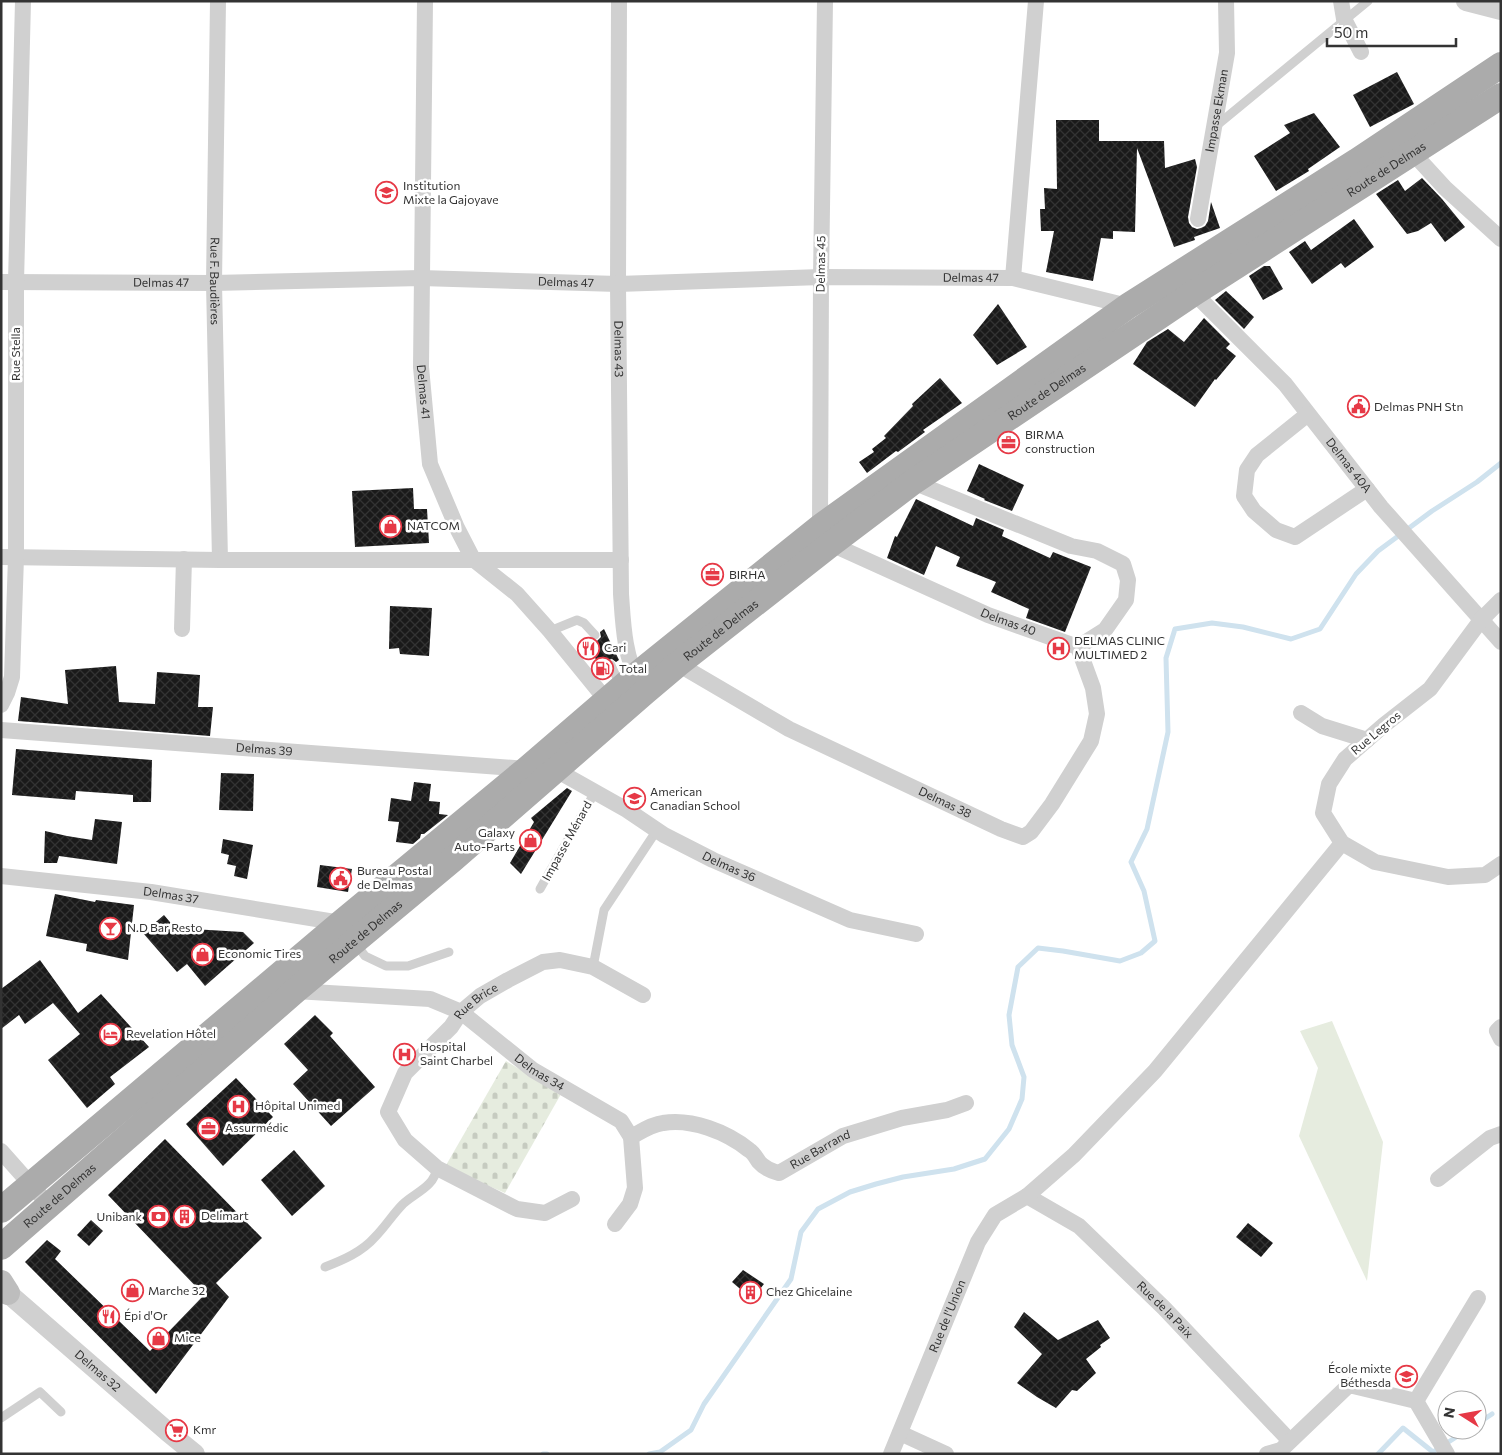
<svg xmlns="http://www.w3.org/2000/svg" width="1502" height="1455" viewBox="0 0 1502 1455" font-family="Commissioner,sans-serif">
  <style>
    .grass { fill: #e6ecdf }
    .cemetery { fill: url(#cemetery-stones) }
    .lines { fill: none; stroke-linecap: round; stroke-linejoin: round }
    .stream { stroke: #cfe2ee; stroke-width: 5 }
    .building { fill: url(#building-cross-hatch) }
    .service { stroke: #d0d0d0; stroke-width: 9 }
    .minor { stroke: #d0d0d0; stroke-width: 16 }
    .tertiary { stroke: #d0d0d0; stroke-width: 20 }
    .secondary { stroke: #bdbdbd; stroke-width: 24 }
    .primary { stroke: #ababab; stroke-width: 26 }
    .labels { text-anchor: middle; stroke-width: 5; stroke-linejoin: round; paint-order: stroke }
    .street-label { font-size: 12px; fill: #333; stroke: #fff }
    .poi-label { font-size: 12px; fill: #333; stroke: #fff; text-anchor: start }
  </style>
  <defs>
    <pattern id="cemetery-stones" width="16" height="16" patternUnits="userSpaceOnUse" patternTransform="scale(1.25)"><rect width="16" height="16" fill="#e6ecdf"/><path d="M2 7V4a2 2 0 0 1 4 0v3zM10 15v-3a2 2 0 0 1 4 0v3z" fill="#c6cbc0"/></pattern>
    <pattern id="building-cross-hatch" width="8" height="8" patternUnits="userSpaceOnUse" patternTransform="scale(1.25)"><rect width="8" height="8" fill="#1a1a1a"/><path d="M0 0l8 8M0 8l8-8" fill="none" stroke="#333"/></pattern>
  </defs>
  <rect width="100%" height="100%" fill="#fff"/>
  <polygon class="grass" points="1332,1021 1383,1142 1367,1281 1299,1136 1318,1068 1300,1031"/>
  <polygon class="cemetery" points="506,1061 561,1094 505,1193 445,1167"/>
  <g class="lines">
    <g class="stream">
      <polyline points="1477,1424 1492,1414"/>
      <polyline points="543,1454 547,1454"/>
      <polyline points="649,1454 660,1452 691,1430 704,1404 791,1279 801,1232 818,1209 850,1192 876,1184 903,1177 954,1169 985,1159 1009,1129 1022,1099 1024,1077 1012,1045 1009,1015 1018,967 1038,948 1063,951 1120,961 1141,953 1155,941 1144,891 1131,862 1147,829 1168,732 1166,658 1175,629 1212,623 1243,627 1291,639 1320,629 1356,574 1378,551 1432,511 1477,482 1501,463"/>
      <polyline points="1378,1454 1403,1428 1433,1452 1467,1430"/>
    </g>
  </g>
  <g class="building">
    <polygon points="1397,72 1414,104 1370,127 1353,95"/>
    <polygon points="1314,113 1340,147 1308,169 1309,171 1276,191 1254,156 1290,133 1284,125"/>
    <polygon points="1056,120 1099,120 1099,141 1164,141 1165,168 1195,159 1197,167 1188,217 1189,223 1192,227 1197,229 1201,228 1205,226 1208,221 1211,202 1220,228 1194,237 1195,240 1174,247 1137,148 1135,232 1113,231 1113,239 1101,238 1093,281 1046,272 1054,231 1041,231 1040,209 1045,209 1044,188 1057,189"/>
    <polygon points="1422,178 1442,199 1465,227 1445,242 1431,223 1418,231 1407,234 1376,194 1398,180 1405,191"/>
    <polygon points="1354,219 1374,247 1345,268 1341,263 1312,284 1289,252 1305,241 1311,250"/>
    <polygon points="1264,266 1270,266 1283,289 1263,300 1249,276"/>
    <polygon points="1226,291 1254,317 1244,329 1215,300"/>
    <polygon points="998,304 1027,347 997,365 973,335"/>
    <polygon points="1204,318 1230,344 1226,348 1236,356 1216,380 1215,379 1195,407 1133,364 1147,342 1168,329 1184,342"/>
    <polygon points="940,378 962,403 923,430 925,432 898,452 896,451 867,473 859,462 874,452 872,449 886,438 884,436 913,406 912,404"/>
    <polygon points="979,464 1024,485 1012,511 984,500 985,499 967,491"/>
    <polygon points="413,488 414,509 427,509 429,543 355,547 352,491"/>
    <polygon points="916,499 973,526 976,518 1004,530 1002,536 1050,558 1053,552 1091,567 1065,632 1026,618 1029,609 991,592 996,582 956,566 960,557 936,546 924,575 887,558 895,536 897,537"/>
    <polygon points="390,606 432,608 429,656 400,654 399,648 389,649"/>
    <polygon points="604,629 619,660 616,662 612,659 608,660 605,664 605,668 601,670 586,639 589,638 593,641 597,641 601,637 600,632"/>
    <polygon points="116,666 119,702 155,704 157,672 200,675 198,707 213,707 210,736 18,721 21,697 68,704 65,670"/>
    <polygon points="16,749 152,760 151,802 133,802 133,795 76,791 75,800 12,795"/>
    <polygon points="221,773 254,774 253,811 219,810"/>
    <polygon points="414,782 431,784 429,801 440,802 439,814 448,815 424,834 421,834 420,838 413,844 396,842 399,822 388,821 391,798 411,801"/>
    <polygon points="567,788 572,791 521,874 510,863 534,822 531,818"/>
    <polygon points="95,819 122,822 117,864 59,856 57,863 44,863 45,831 67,836 92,840"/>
    <polygon points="223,839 253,845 247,879 234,876 236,866 227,864 229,855 221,853"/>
    <polygon points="320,865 352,869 348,892 317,887"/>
    <polygon points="55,894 95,902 96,900 134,905 128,960 86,951 87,944 46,936"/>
    <polygon points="164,915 175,928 243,932 254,943 205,986 187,964 177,972 143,933"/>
    <polygon points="40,960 78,1013 101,994 149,1047 110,1077 115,1084 87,1108 48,1060 80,1034 53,1003 25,1024 19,1015 1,1029 1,989"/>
    <polygon points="315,1015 333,1033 330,1036 375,1087 331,1126 293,1084 308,1070 284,1044"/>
    <polygon points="236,1078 273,1117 223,1166 186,1124"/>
    <polygon points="165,1139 262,1238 216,1283 229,1297 156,1394 25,1262 47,1240 61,1251 55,1259 150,1351 204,1295 108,1195"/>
    <polygon points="294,1150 325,1186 292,1216 261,1180"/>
    <polygon points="91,1220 103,1231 89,1246 77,1235"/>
    <polygon points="1248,1223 1273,1243 1261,1257 1236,1237"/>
    <polygon points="743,1270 764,1284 752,1299 732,1282"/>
    <polygon points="1024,1312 1058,1340 1098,1320 1110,1338 1100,1345 1101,1347 1086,1359 1096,1373 1077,1391 1072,1390 1056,1408 1037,1397 1017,1383 1042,1354 1014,1327"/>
  </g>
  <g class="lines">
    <g class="service">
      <polyline points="1216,126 1368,1"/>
      <polyline points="550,631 577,620 584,623 595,635"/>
      <polyline points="611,665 620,685"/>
      <polyline points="540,889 595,792"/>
      <polyline points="356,944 365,956 386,966 408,966 449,952"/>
      <polyline points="593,967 604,910 657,830"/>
      <path d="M325 1267C343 1260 362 1252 375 1237 385 1227 393 1214 403 1204 416 1192 434 1187 437 1168"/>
      <polyline points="1,1418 40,1392 61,1412"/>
    </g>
    <g class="minor">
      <path id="s1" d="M218 1 214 283 220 560"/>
      <path id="s2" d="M425 1 421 367 430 464 457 528 473 559 517 594 550 631 611 706"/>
      <path id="s3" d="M619 1 618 284 621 594C623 621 624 658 639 681"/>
      <path id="s4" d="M825 1 821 277 820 527 831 544 988 615 1078 647 1105 630 1126 600 1128 580 1123 564 1097 551 1071 546 913 482"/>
      <polyline points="1341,1 1344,19 1361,52"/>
      <polyline points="1412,152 1445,188 1501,239"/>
      <path id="s5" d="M1198 219 1227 53 1226 1"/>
      <polyline points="1013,278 1036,1"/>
      <path id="s6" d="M1 282 214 283 421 278 618 284 821 277 1013 278 1128 306"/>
      <path id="s7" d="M1194 293 1285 384 1381 507 1501 642"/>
      <polyline points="1308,414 1257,455 1247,470 1244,496 1254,511 1276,530 1295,537 1367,489"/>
      <polyline points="1,557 220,560 621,560"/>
      <polyline points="1501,600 1481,620 1430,689 1384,725 1345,759 1329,784 1323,813 1342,843 1375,862 1448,877 1485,875 1501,864"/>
      <polyline points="182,629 184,559"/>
      <path id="s8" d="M678 664 789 729 1001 829 1023 837 1031 832 1052 804 1091 741 1097 714 1093 688 1078 647"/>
      <polyline points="1,705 7,693 12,677 16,557 16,282 23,1"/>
      <polyline points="1301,713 1322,726 1367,740"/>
      <path id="s9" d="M1 730 527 769 556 770 627 810 664 835 713 860 850 920 916 934"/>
      <path id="s10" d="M1 876 151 892 341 923 344 927"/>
      <path id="s11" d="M295 991 430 999 461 1012 533 1070 621 1121 631 1137 635 1188 630 1204 615 1224"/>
      <polyline points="1501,1027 1497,1031 1501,1039"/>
      <path id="s12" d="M631 1137C640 1132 652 1124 663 1123 691 1118 727 1132 749 1150 754 1153 756 1158 759 1162 764 1168 772 1171 779 1173L843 1136 902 1118 947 1110 966 1103"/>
      <polyline points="1,1151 48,1204"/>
      <polyline points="1438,1179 1490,1138 1501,1134"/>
      <path id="s13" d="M1027 1196 1079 1226 1164 1308 1290 1441"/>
      <path id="s14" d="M572 1199 545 1213 517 1209 437 1168 405 1140 388 1112 405 1073 451 1027 461 1012 480 996 508 980 543 962 560 960 593 967 643 995"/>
      <polyline points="1416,1401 1478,1298"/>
      <polyline points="900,1433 946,1454"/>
      <path id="s15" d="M891 1454 978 1242 995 1215 1027 1196 1074 1155 1155 1071 1342 843"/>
      <polyline points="1267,1454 1281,1450 1349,1385 1416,1401 1447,1454"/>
    </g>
    <g class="tertiary">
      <polyline points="1466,1 1501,10"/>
      <path id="s16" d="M1 1287 168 1432 195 1454"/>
    </g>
    <polyline class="secondary" points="1,1282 8,1293"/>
    <g class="primary">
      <polyline points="1,1210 341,923 527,769 635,676 820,527 1128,306 1357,161 1501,65"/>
      <path id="s17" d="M1 1247 295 991 452 860 645 692 678 664 831 544 913 482 1194 293 1501 96"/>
    </g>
  </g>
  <defs>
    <symbol id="school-ring" viewBox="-11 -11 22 22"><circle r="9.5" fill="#fff" stroke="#e63946" stroke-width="1.5"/><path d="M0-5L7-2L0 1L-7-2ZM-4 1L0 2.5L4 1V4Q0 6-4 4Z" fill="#e63946"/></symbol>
    <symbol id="civic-ring" viewBox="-11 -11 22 22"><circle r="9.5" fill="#fff" stroke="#e63946" stroke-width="1.5"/><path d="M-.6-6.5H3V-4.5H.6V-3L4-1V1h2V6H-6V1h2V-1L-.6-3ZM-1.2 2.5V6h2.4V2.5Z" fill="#e63946"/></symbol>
    <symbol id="office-ring" viewBox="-11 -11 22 22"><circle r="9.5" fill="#fff" stroke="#e63946" stroke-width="1.5"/><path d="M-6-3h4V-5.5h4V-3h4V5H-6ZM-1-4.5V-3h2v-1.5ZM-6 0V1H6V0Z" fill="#e63946"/></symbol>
    <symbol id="shop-ring" viewBox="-11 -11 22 22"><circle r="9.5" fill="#fff" stroke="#e63946" stroke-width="1.5"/><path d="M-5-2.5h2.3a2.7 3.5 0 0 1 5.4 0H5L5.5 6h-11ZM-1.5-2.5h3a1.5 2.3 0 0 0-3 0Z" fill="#e63946"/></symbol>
    <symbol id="restaurant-ring" viewBox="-11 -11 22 22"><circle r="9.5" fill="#fff" stroke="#e63946" stroke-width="1.5"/><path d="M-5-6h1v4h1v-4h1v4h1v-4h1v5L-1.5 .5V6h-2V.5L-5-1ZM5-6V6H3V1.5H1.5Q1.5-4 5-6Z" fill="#e63946"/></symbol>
    <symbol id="hospital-ring" viewBox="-11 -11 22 22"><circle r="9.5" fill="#fff" stroke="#e63946" stroke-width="1.5"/><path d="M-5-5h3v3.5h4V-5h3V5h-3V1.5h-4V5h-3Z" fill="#e63946"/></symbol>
    <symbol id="fuel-ring" viewBox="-11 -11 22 22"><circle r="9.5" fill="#fff" stroke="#e63946" stroke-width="1.5"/><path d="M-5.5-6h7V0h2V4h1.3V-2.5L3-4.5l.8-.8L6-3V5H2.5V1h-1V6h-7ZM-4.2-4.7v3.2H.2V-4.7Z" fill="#e63946"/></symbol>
    <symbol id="bar-ring" viewBox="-11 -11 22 22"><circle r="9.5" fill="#fff" stroke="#e63946" stroke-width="1.5"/><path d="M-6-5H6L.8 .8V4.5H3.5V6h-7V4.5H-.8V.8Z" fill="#e63946"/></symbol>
    <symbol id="hotel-ring" viewBox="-11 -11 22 22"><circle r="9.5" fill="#fff" stroke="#e63946" stroke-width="1.5"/><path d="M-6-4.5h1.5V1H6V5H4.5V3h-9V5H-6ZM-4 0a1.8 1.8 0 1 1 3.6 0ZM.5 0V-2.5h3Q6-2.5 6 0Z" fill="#e63946"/></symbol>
    <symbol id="building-ring" viewBox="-11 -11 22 22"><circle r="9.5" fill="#fff" stroke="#e63946" stroke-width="1.5"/><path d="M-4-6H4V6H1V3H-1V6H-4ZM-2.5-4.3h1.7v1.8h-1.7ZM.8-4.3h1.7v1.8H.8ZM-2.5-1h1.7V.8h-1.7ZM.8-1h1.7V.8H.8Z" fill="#e63946"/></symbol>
    <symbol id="bank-ring" viewBox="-11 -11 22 22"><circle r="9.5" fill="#fff" stroke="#e63946" stroke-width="1.5"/><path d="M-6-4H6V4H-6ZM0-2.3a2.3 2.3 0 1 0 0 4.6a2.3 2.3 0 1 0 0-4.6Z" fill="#e63946"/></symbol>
    <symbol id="supermarket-ring" viewBox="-11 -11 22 22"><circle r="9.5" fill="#fff" stroke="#e63946" stroke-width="1.5"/><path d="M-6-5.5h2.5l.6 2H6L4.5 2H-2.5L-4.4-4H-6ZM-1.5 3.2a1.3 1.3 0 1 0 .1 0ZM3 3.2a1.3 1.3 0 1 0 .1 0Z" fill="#e63946"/></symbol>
  </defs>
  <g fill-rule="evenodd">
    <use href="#school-ring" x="374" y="180" width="25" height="25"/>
    <use href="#civic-ring" x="1346" y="394" width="25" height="25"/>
    <use href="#office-ring" x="996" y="430" width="25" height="25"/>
    <use href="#shop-ring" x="378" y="514" width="25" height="25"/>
    <use href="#office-ring" x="700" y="562" width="25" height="25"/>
    <use href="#restaurant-ring" x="576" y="636" width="25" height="25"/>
    <use href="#hospital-ring" x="1046" y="636" width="25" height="25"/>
    <use href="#fuel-ring" x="590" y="656" width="25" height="25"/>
    <use href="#school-ring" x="622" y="786" width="25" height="25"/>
    <use href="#shop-ring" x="518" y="828" width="25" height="25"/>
    <use href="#civic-ring" x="328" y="866" width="25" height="25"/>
    <use href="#bar-ring" x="98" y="916" width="25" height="25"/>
    <use href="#shop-ring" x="190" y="942" width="25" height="25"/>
    <use href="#hotel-ring" x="98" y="1022" width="25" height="25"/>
    <use href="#hospital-ring" x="392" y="1042" width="25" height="25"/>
    <use href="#hospital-ring" x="226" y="1094" width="25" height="25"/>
    <use href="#office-ring" x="196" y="1116" width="25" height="25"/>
    <use href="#building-ring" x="172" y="1204" width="25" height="25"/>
    <use href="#bank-ring" x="146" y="1204" width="25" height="25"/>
    <use href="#shop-ring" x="120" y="1278" width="25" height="25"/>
    <use href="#building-ring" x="738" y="1280" width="25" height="25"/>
    <use href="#restaurant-ring" x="96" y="1304" width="25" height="25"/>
    <use href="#shop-ring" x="146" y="1326" width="25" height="25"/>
    <use href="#school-ring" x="1394" y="1364" width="25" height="25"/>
    <use href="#supermarket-ring" x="164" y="1418" width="25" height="25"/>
  </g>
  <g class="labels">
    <g class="street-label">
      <text dy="4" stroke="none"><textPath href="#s5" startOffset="110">Impasse Ekman</textPath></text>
      <text dy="4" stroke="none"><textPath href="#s17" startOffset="1758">Route de Delmas</textPath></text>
      <text transform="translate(821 264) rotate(-89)" y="4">Delmas 45</text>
      <text dy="4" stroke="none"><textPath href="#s6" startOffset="970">Delmas 47</textPath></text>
      <text dy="4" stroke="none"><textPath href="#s1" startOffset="280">Rue F. Baudières</textPath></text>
      <text dy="4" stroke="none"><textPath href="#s6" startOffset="160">Delmas 47</textPath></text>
      <text dy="4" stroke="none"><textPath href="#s6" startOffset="565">Delmas 47</textPath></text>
      <text dy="4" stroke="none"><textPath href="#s3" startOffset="348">Delmas 43</textPath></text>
      <text transform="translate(16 354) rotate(-90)" y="4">Rue Stella</text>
      <text dy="4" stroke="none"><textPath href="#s2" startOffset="391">Delmas 41</textPath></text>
      <text dy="4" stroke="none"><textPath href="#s17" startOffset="1352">Route de Delmas</textPath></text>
      <text dy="4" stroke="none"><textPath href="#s7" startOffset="232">Delmas 40A</textPath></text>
      <text dy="4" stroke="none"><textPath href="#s4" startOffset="740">Delmas 40</textPath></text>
      <text dy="4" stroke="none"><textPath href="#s17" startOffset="948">Route de Delmas</textPath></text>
      <text transform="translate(1376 733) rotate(-40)" y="4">Rue Legros</text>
      <text dy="4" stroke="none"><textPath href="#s9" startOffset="264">Delmas 39</textPath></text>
      <text dy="4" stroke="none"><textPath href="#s8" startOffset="301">Delmas 38</textPath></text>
      <text transform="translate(567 841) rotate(-61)" y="4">Impasse Ménard</text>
      <text dy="4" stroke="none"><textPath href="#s9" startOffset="755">Delmas 36</textPath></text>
      <text dy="4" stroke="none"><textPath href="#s10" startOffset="171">Delmas 37</textPath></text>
      <text dy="4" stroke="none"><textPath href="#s17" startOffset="482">Route de Delmas</textPath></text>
      <text dy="4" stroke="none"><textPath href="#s14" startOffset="368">Rue Brice</textPath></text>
      <text dy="4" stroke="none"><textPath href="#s11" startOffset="268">Delmas 34</textPath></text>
      <text dy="4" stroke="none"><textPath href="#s12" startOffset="214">Rue Barrand</textPath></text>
      <text dy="4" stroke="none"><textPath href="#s17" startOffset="78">Route de Delmas</textPath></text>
      <text dy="4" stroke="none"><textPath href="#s13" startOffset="180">Rue de la Paix</textPath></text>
      <text dy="4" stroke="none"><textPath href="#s15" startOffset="149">Rue de l'Union</textPath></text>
      <text dy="4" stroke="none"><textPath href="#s16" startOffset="128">Delmas 32</textPath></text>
    </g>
    <g class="poi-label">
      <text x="403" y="190">Institution<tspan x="403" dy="14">Mixte la Gajoyave</tspan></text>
      <text x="1374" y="411">Delmas PNH Stn</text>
      <text x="1025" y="439">BIRMA<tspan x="1025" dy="14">construction</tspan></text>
      <text x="407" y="530">NATCOM</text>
      <text x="729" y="579">BIRHA</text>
      <text x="1074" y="645">DELMAS CLINIC<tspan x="1074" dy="14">MULTIMED 2</tspan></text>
      <text x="604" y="652">Cari</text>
      <text x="619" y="673">Total</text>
      <text x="650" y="796">American<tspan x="650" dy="14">Canadian School</tspan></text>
      <text x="515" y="837" text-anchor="end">Galaxy<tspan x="515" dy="14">Auto-Parts</tspan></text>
      <text x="357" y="875">Bureau Postal<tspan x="357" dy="14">de Delmas</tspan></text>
      <text x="127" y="932">N.D Bar Resto</text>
      <text x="218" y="958">Economic Tires</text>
      <text x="126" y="1038">Revelation Hôtel</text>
      <text x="420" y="1051">Hospital<tspan x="420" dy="14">Saint Charbel</tspan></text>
      <text x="255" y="1110">Hôpital Unimed</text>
      <text x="225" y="1132">Assurmédic</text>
      <text x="201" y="1220">Delimart</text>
      <text x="142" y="1221" text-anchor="end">Unibank</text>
      <text x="148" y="1295">Marche 32</text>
      <text x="766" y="1296">Chez Ghicelaine</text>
      <text x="124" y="1320">Épi d'Or</text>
      <text x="174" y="1342">Mice</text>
      <text x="1391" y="1373" text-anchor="end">École mixte<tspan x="1391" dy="14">Béthesda</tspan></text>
      <text x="193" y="1434">Kmr</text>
    </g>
  </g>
  <rect width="1502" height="1455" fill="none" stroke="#333333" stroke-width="5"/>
  <g transform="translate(1462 1415) rotate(281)"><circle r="24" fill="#ffffff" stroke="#adadad"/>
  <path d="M0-4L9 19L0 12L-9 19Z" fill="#e63946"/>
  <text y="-8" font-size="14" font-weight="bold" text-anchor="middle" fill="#333333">N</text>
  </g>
  <path d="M1327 38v8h129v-8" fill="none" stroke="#333333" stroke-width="2.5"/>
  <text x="1334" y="38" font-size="15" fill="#333333" stroke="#ffffff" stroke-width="4" paint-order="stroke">50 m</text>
</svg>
